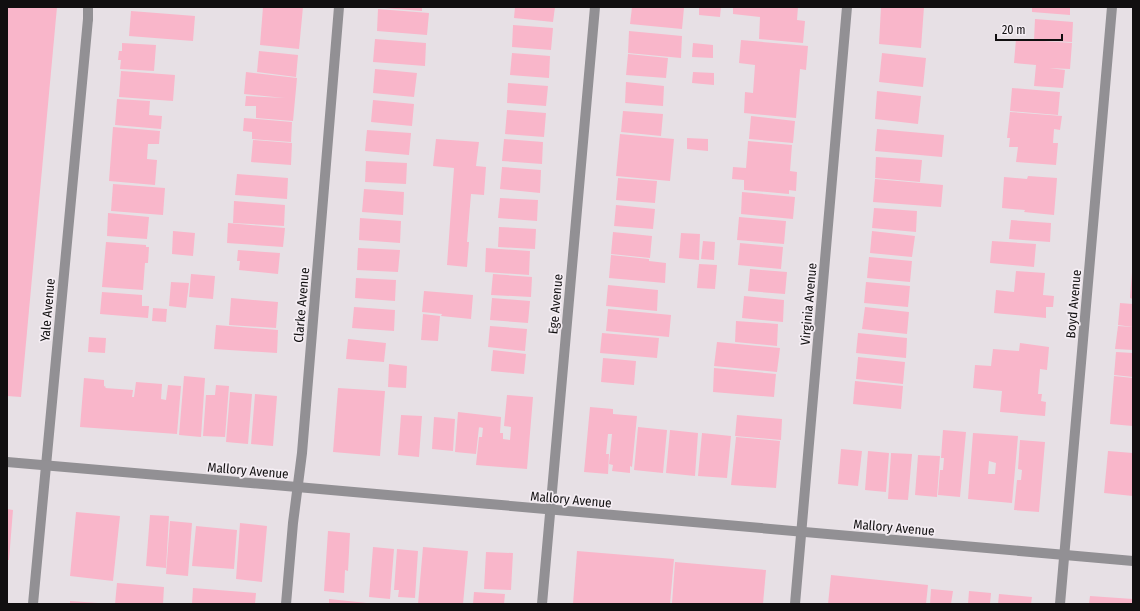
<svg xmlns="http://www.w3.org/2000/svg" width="1140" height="611" viewBox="0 0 1140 611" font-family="'Fira Sans Condensed',sans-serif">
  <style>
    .building { fill: #f9b6ca; fill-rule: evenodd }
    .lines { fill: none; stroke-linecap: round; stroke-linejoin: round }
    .service { stroke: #929094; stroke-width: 10 }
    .minor { stroke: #929094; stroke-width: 10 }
    .tertiary { stroke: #929094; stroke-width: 10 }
    .labels { text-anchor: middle; stroke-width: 3.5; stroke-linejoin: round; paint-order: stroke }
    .street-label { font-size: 13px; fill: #110f10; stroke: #f4edf3 }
  </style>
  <rect width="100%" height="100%" fill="#e7e0e5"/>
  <g class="building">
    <polygon points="7,7 57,7 21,397 7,396"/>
    <polygon points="263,7 303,7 299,49 260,45"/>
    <polygon points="384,7 422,7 422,11 384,8"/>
    <polygon points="515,7 555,7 553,22 514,18"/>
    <polygon points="632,7 684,8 682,29 630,24"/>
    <polygon points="699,7 721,7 720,17 699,15"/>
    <polygon points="733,7 798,7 797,20 805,21 803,43 759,39 760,17 733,14"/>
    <polygon points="881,7 924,7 921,48 879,44"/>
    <polygon points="1032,7 1070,7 1070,15 1032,12"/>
    <polygon points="378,9 429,13 427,35 377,31"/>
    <polygon points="131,11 195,16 193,41 129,36"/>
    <polygon points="1035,19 1073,22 1072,42 1034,40"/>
    <polygon points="513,25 553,28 551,50 512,47"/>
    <polygon points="629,31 682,36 681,58 628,53"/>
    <polygon points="375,39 426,43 425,66 373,62"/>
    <polygon points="1016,39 1072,43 1070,69 1049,68 1065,70 1063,88 1034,86 1036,65 1014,63"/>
    <polygon points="741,40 808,46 806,70 800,69 796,118 744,113 745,92 753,93 755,65 739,63"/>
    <polygon points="122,43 156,45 154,71 120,69 121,60 118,60 119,51 122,51"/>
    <polygon points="693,43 713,45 713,58 692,57"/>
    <polygon points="259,51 298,55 296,77 257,72"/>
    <polygon points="512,53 550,56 549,78 510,75"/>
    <polygon points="882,53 926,58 923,87 879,82"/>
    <polygon points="628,54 668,58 666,78 626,75"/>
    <polygon points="375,69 417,73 414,97 373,93"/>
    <polygon points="121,71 175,75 173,101 119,97"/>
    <polygon points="246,72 297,78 293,121 256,118 256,106 245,106 246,96 285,98 244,94"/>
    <polygon points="693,72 714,73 714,85 692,83"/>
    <polygon points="626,82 664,86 663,106 625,103"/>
    <polygon points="508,83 548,86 546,106 507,103"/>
    <polygon points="1012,88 1060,92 1058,115 1010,111"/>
    <polygon points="877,91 921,96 918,124 875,119"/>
    <polygon points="117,99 150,101 149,115 162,116 161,129 115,125"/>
    <polygon points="373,100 414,104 412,126 371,122"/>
    <polygon points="507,110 546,113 544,137 505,134"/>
    <polygon points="623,111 663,114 661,136 621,132"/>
    <polygon points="1010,112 1062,116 1060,130 1054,129 1053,143 1058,143 1056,165 1016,162 1018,147 1009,147 1010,138 1007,138"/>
    <polygon points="751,116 795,121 793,143 749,139"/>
    <polygon points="244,118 292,122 291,142 252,139 252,132 243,131"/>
    <polygon points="113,127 160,131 159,144 148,144 147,159 157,160 155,185 109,181"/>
    <polygon points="877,129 944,135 942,157 875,151"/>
    <polygon points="367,130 411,133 409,155 365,151"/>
    <polygon points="620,134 674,139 670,181 616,176"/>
    <polygon points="687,138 708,139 708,151 687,149"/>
    <polygon points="436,139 479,142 476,166 486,167 484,195 471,194 467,242 469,242 467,267 447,265 454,168 433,166"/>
    <polygon points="504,139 543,142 542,164 502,161"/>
    <polygon points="253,140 292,143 291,165 251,162"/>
    <polygon points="748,141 792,145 790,171 797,172 796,191 789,190 789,194 744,190 744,180 732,179 733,167 746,168"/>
    <polygon points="876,157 922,160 920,182 875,178"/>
    <polygon points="366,161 407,163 406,184 365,182"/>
    <polygon points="502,167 541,170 540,193 500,189"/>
    <polygon points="237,174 288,178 287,199 235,195"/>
    <polygon points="1028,176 1057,178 1054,215 1024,212 1025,210 1002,208 1004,177 1027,179"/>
    <polygon points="618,178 657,181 655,203 616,200"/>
    <polygon points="875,179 943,185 941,207 873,202"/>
    <polygon points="113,184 165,188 163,215 111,211"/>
    <polygon points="364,189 404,192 403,215 362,212"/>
    <polygon points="742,192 795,197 793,219 741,214"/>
    <polygon points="500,198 538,200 537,221 498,218"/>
    <polygon points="234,201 285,205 284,226 233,223"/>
    <polygon points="616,205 655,209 653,229 614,226"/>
    <polygon points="874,208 917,211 916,232 872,228"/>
    <polygon points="108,213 149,217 147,239 107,236"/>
    <polygon points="739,217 786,221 784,244 737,240"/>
    <polygon points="360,218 401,221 400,243 359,240"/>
    <polygon points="1011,220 1051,223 1050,242 1009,239"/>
    <polygon points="228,223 285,228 283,247 227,243"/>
    <polygon points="499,227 536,229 535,249 498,247"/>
    <polygon points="173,231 195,233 193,256 172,254"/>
    <polygon points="872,231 915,236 912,257 870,253"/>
    <polygon points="613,232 652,236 650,258 611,254"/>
    <polygon points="681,233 700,234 699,260 679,258"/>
    <polygon points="703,241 715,242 714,260 701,259"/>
    <polygon points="992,241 1036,244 1034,267 990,263"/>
    <polygon points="106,242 146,245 146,247 149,247 148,263 145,263 143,290 102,287"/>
    <polygon points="740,243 783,247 781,269 738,265"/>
    <polygon points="358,248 400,250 398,272 357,270"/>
    <polygon points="486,248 530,251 529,275 485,272"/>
    <polygon points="238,250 280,253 278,274 239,270 240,261 237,261"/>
    <polygon points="611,255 649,259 649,261 666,263 665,283 609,278"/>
    <polygon points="869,257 912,261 910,282 867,278"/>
    <polygon points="699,264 717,265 715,289 697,288"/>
    <polygon points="750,269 787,272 785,294 748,291"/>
    <polygon points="1016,271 1045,273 1043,295 1054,296 1053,307 1046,307 1046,318 994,313 996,290 1014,292"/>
    <polygon points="1132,272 1133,272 1133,299 1130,298"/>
    <polygon points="191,274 215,276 213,299 189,297"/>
    <polygon points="493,274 532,277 531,297 491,295"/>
    <polygon points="356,278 396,280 395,301 355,298"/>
    <polygon points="171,282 189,283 186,308 169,306"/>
    <polygon points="866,282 910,286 908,307 864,303"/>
    <polygon points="608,285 658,290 657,311 606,306"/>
    <polygon points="424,291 473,295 471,319 441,316 442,314 422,312"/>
    <polygon points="102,292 142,295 142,306 149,306 148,318 100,314"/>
    <polygon points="744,296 784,300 783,322 742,318"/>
    <polygon points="231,298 278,302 276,328 229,325"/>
    <polygon points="492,298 530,301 528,323 490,320"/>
    <polygon points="1120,303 1133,304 1133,327 1118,325"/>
    <polygon points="354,307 395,310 394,331 352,328"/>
    <polygon points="865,307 909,312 907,334 862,329"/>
    <polygon points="153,308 167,309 166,322 152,321"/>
    <polygon points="608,309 671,315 669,337 606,331"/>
    <polygon points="423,314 440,316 438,341 421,340"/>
    <polygon points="736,321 778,324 777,346 735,342"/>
    <polygon points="216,325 278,330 277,353 214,349"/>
    <polygon points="490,326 527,329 525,351 488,347"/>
    <polygon points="1118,326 1133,327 1133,350 1115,349"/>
    <polygon points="602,333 659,338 657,358 600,353"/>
    <polygon points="858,333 907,338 906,358 856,353"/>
    <polygon points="89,337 106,338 105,353 88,352"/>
    <polygon points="348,339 386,343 384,362 346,359"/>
    <polygon points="717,342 780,348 777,372 714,366"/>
    <polygon points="1020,343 1049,347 1047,370 1040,369 1038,394 1042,394 1041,401 1046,402 1045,416 1000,412 1002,391 973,388 975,365 991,366 993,349 1019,351"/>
    <polygon points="493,350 526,354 524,374 491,371"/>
    <polygon points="1116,352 1133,353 1133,377 1114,375"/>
    <polygon points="858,357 905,362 903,384 856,379"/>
    <polygon points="603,358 636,361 634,385 601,382"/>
    <polygon points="389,364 407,366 406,388 388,387"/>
    <polygon points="714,368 776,374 774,397 713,392"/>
    <polygon points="184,376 205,378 201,437 179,435"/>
    <polygon points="1114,376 1133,378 1133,426 1110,424"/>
    <polygon points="84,378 104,380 104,386 106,387 105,388 133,390 132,397 134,397 136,382 162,384 161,399 166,400 168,385 181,386 177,434 80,427"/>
    <polygon points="855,381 903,386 901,409 853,404"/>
    <polygon points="216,385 229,386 225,437 203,436 206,395 215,395"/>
    <polygon points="338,388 385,391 380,456 333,452"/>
    <polygon points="230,392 252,394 248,444 226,442"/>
    <polygon points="255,394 277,396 273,446 251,444"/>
    <polygon points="507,395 533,397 527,469 476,465 479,437 482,437 483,428 479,427 480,418 476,454 455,452 458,412 501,417 500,433 503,433 503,439 510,440 511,427 504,426"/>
    <polygon points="590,407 613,409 613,414 637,416 632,467 630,466 630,473 612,471 613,465 609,464 612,434 608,434 606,454 609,454 608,474 584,472"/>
    <polygon points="401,415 422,416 419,457 398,455"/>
    <polygon points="737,415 782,419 781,440 735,436"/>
    <polygon points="434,417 455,419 453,451 432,449"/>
    <polygon points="638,427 667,430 663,473 634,470"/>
    <polygon points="670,430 698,433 695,476 666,473"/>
    <polygon points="943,430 966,432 960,497 938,495 940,470 943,470 944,458 941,458"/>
    <polygon points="702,433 731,436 727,478 698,476"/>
    <path d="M973 433 1018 436 1012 503 968 499ZM989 461 996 463 995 474H988Z"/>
    <polygon points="736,437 780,441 776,488 731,485"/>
    <polygon points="1020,440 1045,442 1039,512 1014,510 1017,480 1021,480 1022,470 1018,469"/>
    <polygon points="841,449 862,451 858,486 838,484"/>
    <polygon points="868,451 889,453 886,492 865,490"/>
    <polygon points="1108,451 1133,453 1133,496 1104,493"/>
    <polygon points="891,453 912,454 908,500 888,499"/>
    <polygon points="918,455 940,456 937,497 915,495"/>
    <polygon points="7,509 13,510 9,560 7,560"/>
    <polygon points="76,512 120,516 113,581 70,576"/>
    <polygon points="150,515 169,516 166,568 146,566"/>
    <polygon points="170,521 192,523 188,576 166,574"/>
    <polygon points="240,523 267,526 262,582 236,579"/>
    <polygon points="196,526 237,530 234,569 192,566"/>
    <polygon points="328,531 350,533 348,571 345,570 344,593 324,591"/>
    <polygon points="373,547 394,549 390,599 369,597"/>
    <polygon points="423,547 468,551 463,604 418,604"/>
    <polygon points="397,549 418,551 415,598 398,597 399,590 394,590"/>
    <polygon points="577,551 674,559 670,604 573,604"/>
    <polygon points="486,552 513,553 511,590 484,589"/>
    <polygon points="675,562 766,570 763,604 672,603"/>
    <polygon points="831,575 928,585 926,604 828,604"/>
    <polygon points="117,583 164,587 163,604 115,604"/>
    <polygon points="193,588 256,593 255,604 192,604"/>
    <polygon points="931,589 953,591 951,604 930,604"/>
    <polygon points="969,591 991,593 990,604 968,604"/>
    <polygon points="474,592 505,594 504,604 473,604"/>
    <polygon points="999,594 1032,597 1031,604 998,604"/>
    <polygon points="1090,596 1133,599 1133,604 1089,604"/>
    <polygon points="329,599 367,603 367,604 329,604"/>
    <polygon points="70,601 98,603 98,604 70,604"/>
  </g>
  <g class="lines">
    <polyline class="service" points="88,19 88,7"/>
    <g class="minor">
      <polyline points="33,604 88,19"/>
      <polyline points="286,604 293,523 302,453 339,7"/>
      <polyline points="542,604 595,7"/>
      <polyline points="795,604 847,7"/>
      <polyline points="1060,604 1112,7"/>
    </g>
    <polyline class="tertiary" points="7,462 297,487 1133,561"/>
  </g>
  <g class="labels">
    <g class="street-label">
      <text transform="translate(555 304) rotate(-85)" y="5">Ege Avenue</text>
      <text transform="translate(808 304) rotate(-85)" y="5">Virginia Avenue</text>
      <text transform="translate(1073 304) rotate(-85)" y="5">Boyd Avenue</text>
      <text transform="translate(301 305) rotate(-85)" y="5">Clarke Avenue</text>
      <text transform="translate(47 310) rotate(-85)" y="5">Yale Avenue</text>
      <text transform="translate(248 470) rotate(5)" y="5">Mallory Avenue</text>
      <text transform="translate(571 499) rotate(5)" y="5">Mallory Avenue</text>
      <text transform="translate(894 527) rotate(5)" y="5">Mallory Avenue</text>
    </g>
  </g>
  <rect width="1140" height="611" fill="none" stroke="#110f10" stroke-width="16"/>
  <path d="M996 34v6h66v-6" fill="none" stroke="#110f10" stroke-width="2"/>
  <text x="1002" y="34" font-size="12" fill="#110f10" stroke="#f4edf3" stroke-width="3" paint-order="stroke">20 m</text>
</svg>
